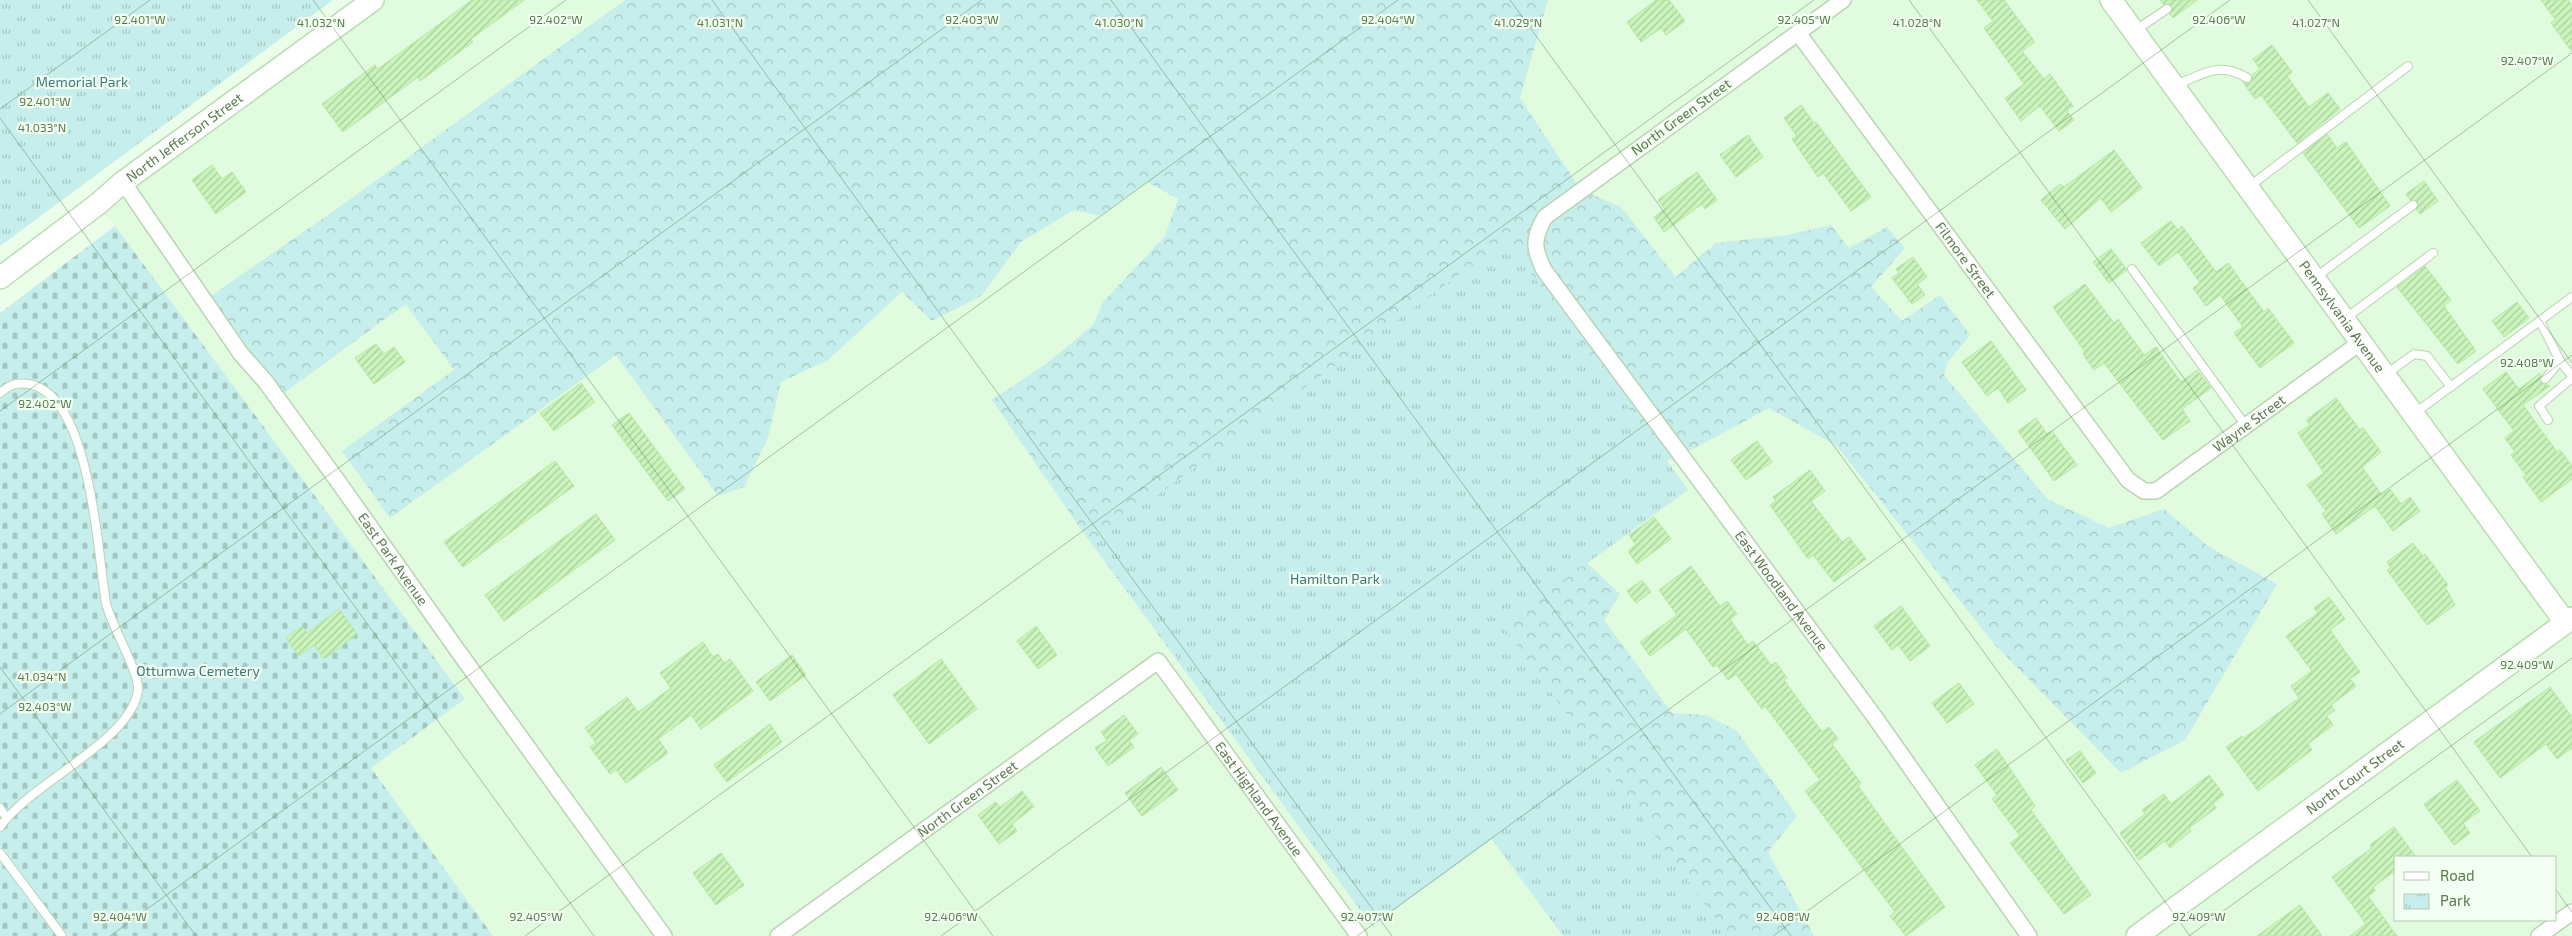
<svg xmlns="http://www.w3.org/2000/svg" width="2572" height="936" viewBox="0 0 2572 936" font-family="'Exo 2',sans-serif">
  <style>
    .residential { fill: #e0fbde; fill-rule: evenodd }
    .forest { fill: url(#forest-crowns) }
    .cemetery { fill: url(#cemetery-stones) }
    .park { fill: url(#park-tufts) }
    .building { fill: url(#building-hatch); stroke: #b2ea9e }
    .lines { fill: none; stroke-linecap: round; stroke-linejoin: round }
    .lane-casing { stroke: #b8d4b1; stroke-width: 10 }
    .street-casing { stroke: #b8d4b1; stroke-width: 18 }
    .secondary-casing { stroke: #badcb2; stroke-width: 24 }
    .lane { stroke: #fff; stroke-width: 8 }
    .street { stroke: #fff; stroke-width: 15 }
    .secondary { stroke: #fff; stroke-width: 21 }
    .ticks { fill: none; stroke: #587c4a; stroke-width: 1; stroke-opacity: 0.45 }
    .labels { text-anchor: middle; stroke-width: 4.5; stroke-linejoin: round; paint-order: stroke }
    .park-label { font-size: 14px; fill: #3e797c; stroke: #f3fff2 }
    .street-label { font-size: 14px; fill: #587c4a; stroke: #f3fff2 }
    .ticks-label { font-size: 12px; text-anchor: middle; fill: #587c4a; stroke: #f3fff2; stroke-width: 4.5; stroke-linejoin: round; paint-order: stroke }
  </style>
  <defs>
    <pattern id="forest-crowns" width="20" height="18" patternUnits="userSpaceOnUse" patternTransform="scale(1.25)"><rect width="20" height="18" fill="#c6eeec"/><path d="M2 6a3 3 0 1 1 6 0M12 15a3 3 0 1 1 6 0" fill="none" stroke="#a4c6c1"/></pattern>
    <pattern id="cemetery-stones" width="16" height="16" patternUnits="userSpaceOnUse" patternTransform="scale(1.25)"><rect width="16" height="16" fill="#c6eeec"/><path d="M2 7V4a2 2 0 0 1 4 0v3zM10 15v-3a2 2 0 0 1 4 0v3z" fill="#a4c6c1"/></pattern>
    <pattern id="park-tufts" width="24" height="20" patternUnits="userSpaceOnUse" patternTransform="scale(1.25)"><rect width="24" height="20" fill="#c6eeec"/><path d="M3 7l-1-3M5 7V3M7 7l1-3M15 17l-1-3M17 17v-4M19 17l1-3" fill="none" stroke="#a4c6c1"/></pattern>
    <pattern id="building-hatch" width="6" height="6" patternUnits="userSpaceOnUse" patternTransform="scale(1.25)"><rect width="6" height="6" fill="#cbf4bd"/><path d="M-1 1l2-2M0 6l6-6M5 7l2-2" fill="none" stroke="#a8cb9c"/></pattern>
  </defs>
  <rect width="100%" height="100%" fill="#ebfeea"/>
  <g class="residential">
    <polygon points="373,0 625,0 338,209 605,339 718,496 768,438 781,382 828,360 902,292 981,296 1021,242 1074,210 1100,216 1147,182 1178,199 1165,236 1103,302 1093,325 1047,363 993,400 1080,528 1372,926 1492,838 1563,936 493,936 371,768 465,699 98,204"/>
    <path d="M1548 0H2572V936H1728L1502 625 1507 240 1581 190 1520 98ZM2396 857H2556V920H2396Z"/>
  </g>
  <polygon class="forest" points="625,0 1548,0 1520,98 1581,190 1621,207 1676,277 1716,243 1787,235 1831,225 1849,248 1887,227 1905,248 1871,287 1902,321 1940,295 1970,335 1947,363 1944,375 2047,499 2109,528 2164,509 2209,547 2277,584 2185,740 2121,773 1995,645 1837,446 1769,408 1697,447 1589,497 1579,555 1620,594 1604,620 1672,713 1705,715 1736,730 1797,816 1768,852 1814,936 1563,936 1492,839 1372,926 1080,528 992,400 1047,363 1093,325 1103,302 1165,236 1178,199 1147,182 1100,216 1074,210 1021,242 981,296 932,321 902,292 828,360 781,382 768,438 744,487 718,496 616,355 390,518 342,451 454,370 406,304 277,398 205,300 338,208"/>
  <polygon class="cemetery" points="115,226 465,699 371,768 493,936 0,936 0,313"/>
  <g class="park">
    <polygon points="0,0 333,0 0,246"/>
    <polygon points="1507,240 1688,490 1502,625 1728,936 1563,936 1492,839 1372,926 1093,542"/>
  </g>
  <g class="building">
    <polygon points="472,0 524,0 471,39 473,42 420,81 418,77 343,132 322,104 375,65 378,69"/>
    <polygon points="1656,0 1669,0 1685,21 1666,35 1661,28 1641,42 1627,22"/>
    <polygon points="1977,0 2004,0 2035,42 2022,51 2044,79 2050,74 2073,106 2067,111 2074,120 2059,131 2040,106 2021,121 2005,98 2024,84 1984,28 1993,21"/>
    <polygon points="2160,0 2197,0 2173,18 2170,14 2171,5 2164,5"/>
    <polygon points="2541,0 2568,0 2572,5 2572,52 2551,23 2555,19"/>
    <polygon points="2272,45 2292,72 2287,76 2309,107 2328,93 2340,109 2297,143 2261,95 2255,99 2243,82 2248,84 2252,81 2252,75 2260,69 2253,59"/>
    <polygon points="1801,105 1814,123 1816,122 1871,197 1851,211 1823,173 1818,177 1792,139 1797,136 1784,118"/>
    <polygon points="2327,134 2337,148 2346,142 2390,206 2359,228 2303,153"/>
    <polygon points="1748,135 1763,157 1736,177 1720,155"/>
    <polygon points="2114,150 2142,188 2111,212 2101,198 2065,229 2041,200 2060,184 2064,187"/>
    <polygon points="212,165 222,179 232,172 246,192 216,214 192,180"/>
    <polygon points="1697,172 1717,200 1705,209 1702,204 1664,232 1654,217 1665,209 1658,200"/>
    <polygon points="2424,181 2438,201 2420,214 2416,209 2418,202 2410,200 2406,194"/>
    <polygon points="2171,221 2178,230 2182,226 2216,272 2228,263 2264,312 2268,308 2294,343 2260,368 2234,333 2243,327 2220,295 2206,306 2193,288 2200,283 2178,252 2159,266 2141,243"/>
    <polygon points="2111,249 2127,270 2109,283 2093,262"/>
    <polygon points="1913,257 1927,277 1917,284 1925,295 1912,304 1892,278 1899,273 1896,269"/>
    <polygon points="2425,266 2451,300 2444,306 2476,351 2458,364 2397,287"/>
    <polygon points="2085,284 2114,323 2118,319 2144,355 2156,347 2181,382 2197,370 2211,388 2182,409 2190,421 2163,440 2104,363 2094,370 2083,354 2085,352 2053,307"/>
    <polygon points="2517,302 2529,318 2504,337 2492,321"/>
    <polygon points="1991,341 2026,390 2008,403 1998,388 1987,396 1962,362"/>
    <polygon points="376,344 384,354 394,347 405,362 374,384 355,358"/>
    <polygon points="2506,372 2519,389 2540,373 2541,383 2550,386 2523,405 2557,452 2560,450 2572,466 2572,479 2541,502 2523,477 2526,475 2511,455 2515,452 2505,438 2514,431 2483,389"/>
    <polygon points="581,383 595,402 554,431 540,413"/>
    <polygon points="2336,398 2360,430 2363,428 2381,452 2362,467 2382,495 2390,489 2401,504 2410,497 2420,511 2393,531 2375,506 2336,534 2322,514 2326,511 2307,485 2324,473 2298,433 2310,425 2306,420"/>
    <polygon points="629,413 685,489 668,501 612,425"/>
    <polygon points="2036,418 2047,434 2052,431 2077,465 2054,481 2018,431"/>
    <polygon points="1757,441 1772,462 1746,480 1731,460"/>
    <polygon points="555,461 574,486 463,567 444,542"/>
    <polygon points="1810,470 1825,491 1811,501 1842,542 1849,537 1866,559 1834,582 1813,555 1808,559 1770,505 1776,501 1773,497"/>
    <polygon points="596,514 615,540 504,621 485,595"/>
    <polygon points="1654,517 1671,539 1637,564 1628,551 1636,545 1629,535"/>
    <polygon points="2413,543 2423,556 2425,554 2448,585 2445,587 2455,605 2427,625 2387,570 2391,568 2387,562"/>
    <polygon points="1691,566 1720,606 1727,601 1737,614 1730,619 1748,645 1753,641 1771,665 1776,662 1787,678 1784,680 1822,732 1829,727 1838,739 1832,744 1861,783 1858,786 1945,907 1906,936 1890,916 1895,912 1805,791 1820,780 1765,706 1762,709 1736,674 1728,680 1717,665 1713,667 1686,629 1650,656 1640,642 1677,615 1659,590"/>
    <polygon points="1642,580 1651,592 1636,603 1627,591"/>
    <polygon points="2329,597 2345,619 2330,630 2360,672 2350,679 2356,686 2331,705 2335,710 2327,716 2333,725 2308,744 2312,750 2258,791 2226,747 2242,736 2244,738 2299,698 2291,686 2312,671 2286,636 2318,613 2314,608"/>
    <polygon points="1901,606 1930,646 1910,661 1898,645 1892,650 1874,626"/>
    <polygon points="339,609 357,634 324,659 314,645 299,656 286,638 302,626 307,633"/>
    <polygon points="1036,626 1057,655 1038,669 1017,641"/>
    <polygon points="703,642 713,657 718,654 724,663 730,659 753,691 701,729 691,715 658,739 668,753 626,783 616,770 610,774 590,747 596,743 585,728 627,697 638,712 671,688 660,673"/>
    <polygon points="792,655 806,675 770,701 756,682"/>
    <polygon points="941,659 977,709 929,744 893,695"/>
    <polygon points="1959,683 1974,704 1947,723 1932,703"/>
    <polygon points="2550,687 2572,717 2572,748 2557,759 2546,744 2500,778 2474,742"/>
    <polygon points="1124,715 1138,734 1129,740 1134,747 1108,766 1095,748 1107,740 1101,732"/>
    <polygon points="770,724 782,742 727,782 714,765"/>
    <polygon points="1997,749 2035,806 2031,810 2091,895 2064,914 2010,843 2020,836 1992,799 1997,795 1975,765"/>
    <polygon points="2080,751 2096,773 2083,783 2066,760"/>
    <polygon points="1161,767 1178,790 1142,816 1125,793"/>
    <polygon points="2209,775 2224,795 2213,803 2216,808 2189,828 2191,831 2170,848 2165,841 2139,860 2120,833 2145,814 2142,810 2164,794 2171,804"/>
    <polygon points="2457,780 2480,811 2463,823 2470,833 2454,845 2424,804"/>
    <polygon points="1022,791 1034,807 1012,824 1017,831 999,844 978,815 996,802 1000,807"/>
    <polygon points="2394,827 2416,857 2396,857 2396,870 2373,887 2375,891 2368,896 2397,936 2350,936 2366,924 2332,877 2372,848 2370,845"/>
    <polygon points="721,853 744,885 716,905 693,873"/>
    <polygon points="2300,905 2322,936 2257,936"/>
  </g>
  <g class="lines">
    <defs>
      <g id="lane">
        <polyline points="2136,30 2167,9"/>
        <path d="M2176 85C2203 74 2220 61 2247 78"/>
        <polyline points="2250,186 2408,66"/>
        <polyline points="2132,269 2246,426"/>
        <polyline points="2316,277 2413,205"/>
        <polyline points="2346,318 2433,253"/>
        <polyline points="2540,321 2560,361 2545,379"/>
        <polyline points="2560,361 2572,376"/>
        <polyline points="2385,375 2414,354 2427,356 2451,387"/>
        <path d="M0 393C4 390 11 384 16 384 91 374 97 554 106 603 110 623 141 675 138 691 129 743 31 782 0 827"/>
        <polyline points="2415,413 2572,297"/>
        <polyline points="2548,420 2539,406 2572,378"/>
        <polyline points="0,808 7,818"/>
        <polyline points="0,853 62,936"/>
      </g>
      <g id="street">
        <path id="s1" d="M1843 0 1545 217C1533 238 1533 248 1544 270L1874 716 2029 936"/>
        <path id="s2" d="M1798 33 2128 480 2144 491H2156L2361 342"/>
        <path id="s3" d="M123 182 241 354 265 381 337 480 458 651 664 936"/>
        <path id="s4" d="M778 936 1158 661 1359 936"/>
        <polyline points="2539,936 2572,912"/>
      </g>
      <g id="secondary">
        <path id="s5" d="M2111 0 2565 622"/>
        <path id="s6" d="M0 278 98 204 123 182 373 0"/>
        <path id="s7" d="M2137 936 2572 618"/>
      </g>
    </defs>
    <use href="#lane" class="lane-casing"/>
    <use href="#street" class="street-casing"/>
    <use href="#secondary" class="secondary-casing"/>
    <use href="#lane" class="lane"/>
    <use href="#street" class="street"/>
    <use href="#secondary" class="secondary"/>
  </g>
  <path class="ticks" d="M313 0 993 936M712 0 1392 936M1111 0 1791 936M1510 0 2190 936M1909 0 2532 857M2308 0 2572 363M0 109 150 0M0 118 594 936M0 411 566 0M0 667 196 936M0 714 982 0M2556 890 2572 912M110 936 1398 0M525 936 1814 0M941 936 2230 0M1357 936 2572 53M1773 936 2572 355M2189 936 2572 658"/>
  <g class="labels">
    <g class="park-label">
      <text x="82" y="87">Memorial Park</text>
      <text x="1335" y="584">Hamilton Park</text>
      <text x="198" y="676">Ottumwa Cemetery</text>
    </g>
    <g class="street-label">
      <text transform="translate(1681 117) rotate(-36)" y="5">North Green Street</text>
      <text dy="5" stroke="none"><textPath href="#s6" startOffset="232">North Jefferson Street</textPath></text>
      <text dy="5" stroke="none"><textPath href="#s2" startOffset="282">Filmore Street</textPath></text>
      <text dy="5" stroke="none"><textPath href="#s5" startOffset="392">Pennsylvania Avenue</textPath></text>
      <text dy="5" stroke="none"><textPath href="#s2" startOffset="702">Wayne Street</textPath></text>
      <text dy="5" stroke="none"><textPath href="#s3" startOffset="464">East Park Avenue</textPath></text>
      <text dy="5" stroke="none"><textPath href="#s1" startOffset="824">East Woodland Avenue</textPath></text>
      <text dy="5" stroke="none"><textPath href="#s7" startOffset="270">North Court Street</textPath></text>
      <text dy="5" stroke="none"><textPath href="#s4" startOffset="234">North Green Street</textPath></text>
      <text dy="5" stroke="none"><textPath href="#s4" startOffset="640">East Highland Avenue</textPath></text>
    </g>
  </g>
  <g class="ticks-label">
    <text x="1388" y="24">92.404°W</text>
    <text x="1804" y="24">92.405°W</text>
    <text x="2219" y="24">92.406°W</text>
    <text x="140" y="24">92.401°W</text>
    <text x="556" y="24">92.402°W</text>
    <text x="972" y="24">92.403°W</text>
    <text x="321" y="27">41.032°N</text>
    <text x="720" y="27">41.031°N</text>
    <text x="1119" y="27">41.030°N</text>
    <text x="1518" y="27">41.029°N</text>
    <text x="1917" y="27">41.028°N</text>
    <text x="2316" y="27">41.027°N</text>
    <text x="2527" y="65">92.407°W</text>
    <text x="45" y="106">92.401°W</text>
    <text x="42" y="132">41.033°N</text>
    <text x="2527" y="367">92.408°W</text>
    <text x="45" y="408">92.402°W</text>
    <text x="2527" y="669">92.409°W</text>
    <text x="42" y="681">41.034°N</text>
    <text x="45" y="711">92.403°W</text>
    <text x="120" y="921">92.404°W</text>
    <text x="536" y="921">92.405°W</text>
    <text x="951" y="921">92.406°W</text>
    <text x="1367" y="921">92.407°W</text>
    <text x="1783" y="921">92.408°W</text>
    <text x="2199" y="921">92.409°W</text>
  </g>
  <rect x="2394" y="856" width="162" height="65" fill="#f3fff2" stroke="#b5cbaf"/>
  <rect x="2404" y="872" width="25" height="8" fill="#ffffff" stroke="#b5cbaf"/>
  <text x="2440" y="881" font-size="15" fill="#587c4a">Road</text>
  <rect x="2404" y="894" width="25" height="15" fill="url(#park-tufts)" stroke="#b5cbaf"/>
  <text x="2440" y="906" font-size="15" fill="#587c4a">Park</text>
</svg>
